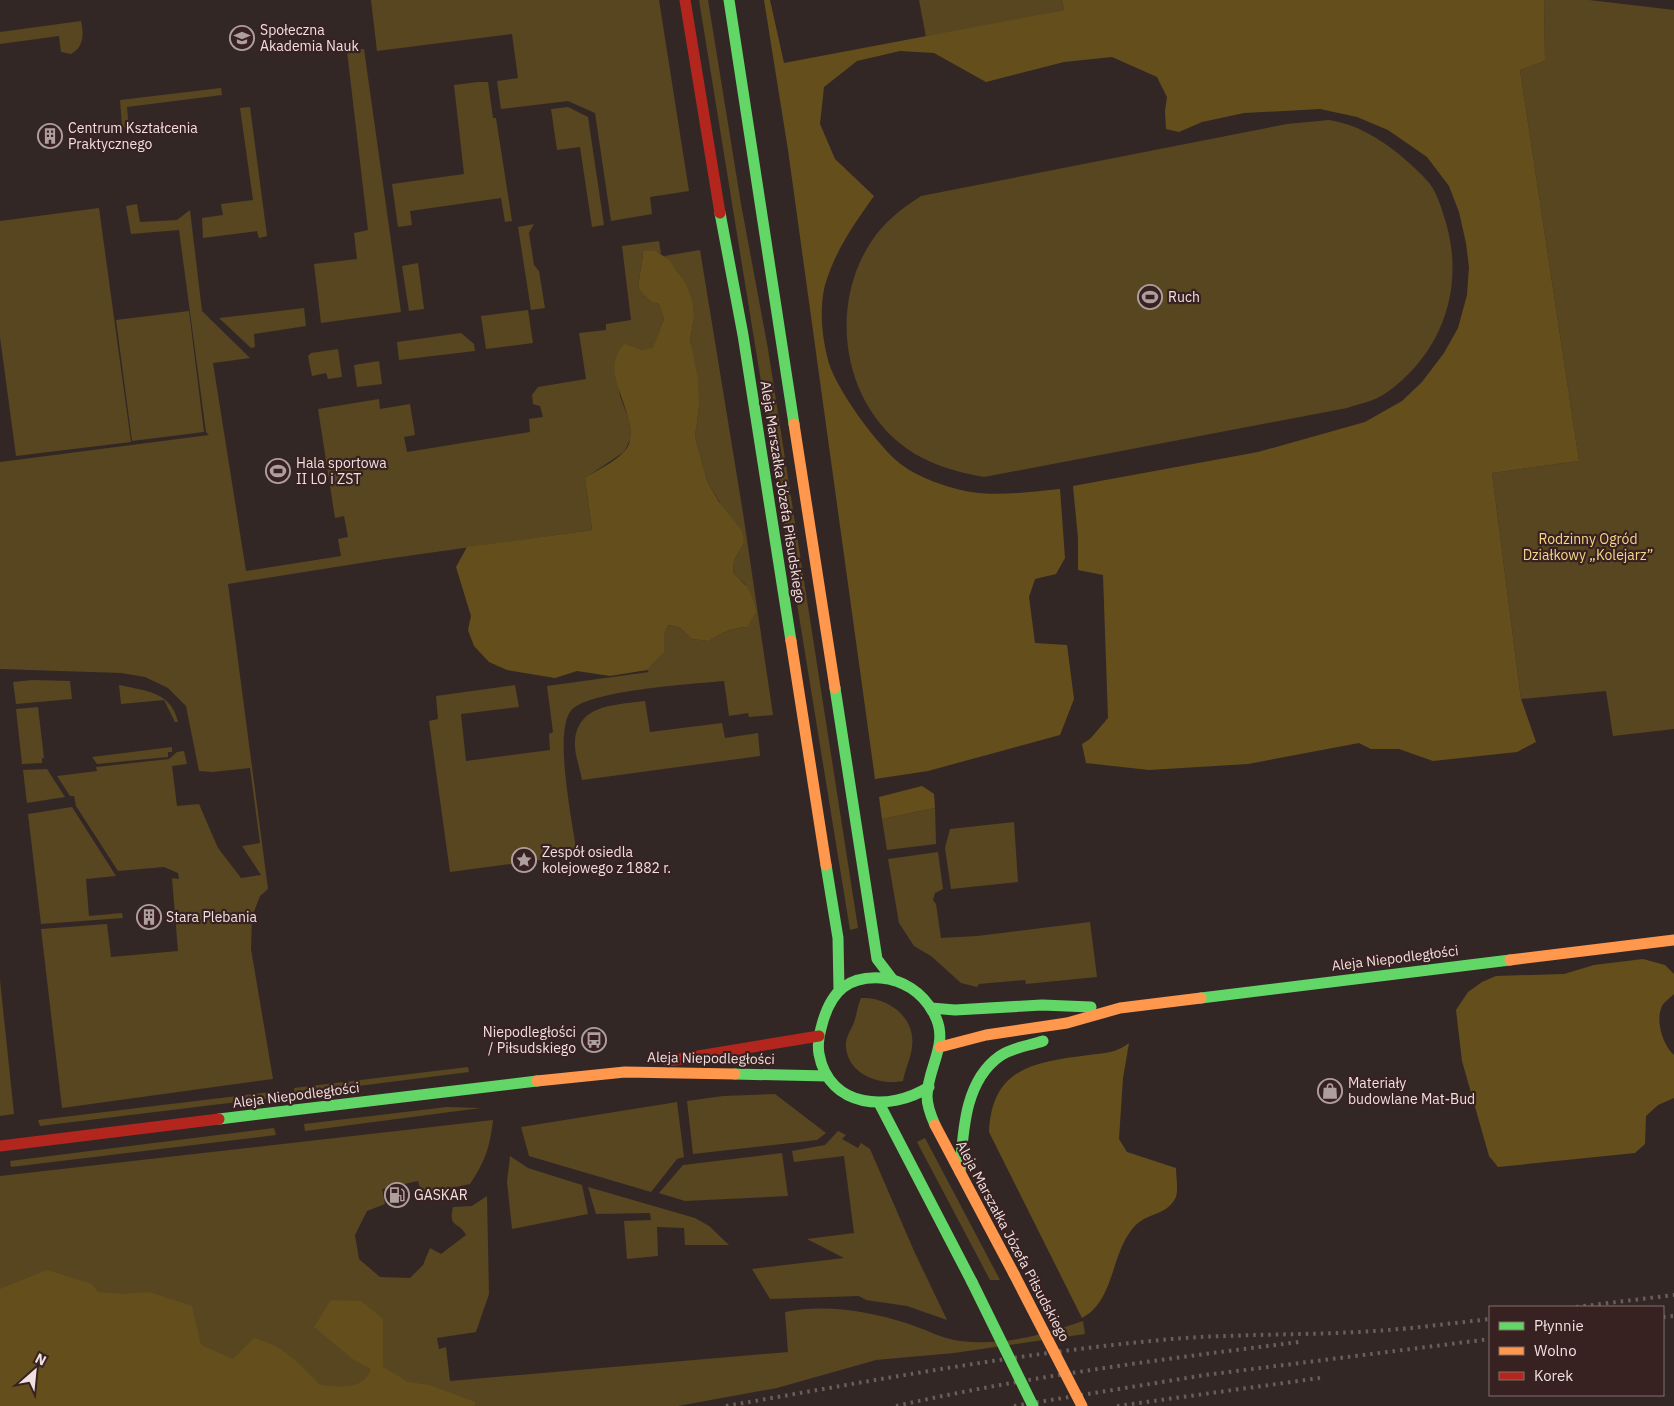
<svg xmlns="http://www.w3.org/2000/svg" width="1674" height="1406" viewBox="0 0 1674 1406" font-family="'IBM Plex Sans',sans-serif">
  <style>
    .green { fill: #574620 }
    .forest { fill: #644f1c }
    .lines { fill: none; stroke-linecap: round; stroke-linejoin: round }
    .fast { stroke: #63d668; stroke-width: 11 }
    .slow { stroke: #ff974d; stroke-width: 11 }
    .jam { stroke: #b3261e; stroke-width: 11 }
    .rail { stroke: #695e59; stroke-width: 4; stroke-dasharray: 2.5 5; stroke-linecap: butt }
    .fast-bridge { stroke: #63d668; stroke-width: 11 }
    .slow-bridge { stroke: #ff974d; stroke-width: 11 }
    .labels { text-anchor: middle; stroke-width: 4.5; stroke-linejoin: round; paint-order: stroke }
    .poi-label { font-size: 14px; fill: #f0e0df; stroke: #382221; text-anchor: start }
    .street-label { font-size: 14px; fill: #f0e0df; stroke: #382221 }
    .park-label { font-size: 14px; fill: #f8d688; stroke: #382221 }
  </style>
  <rect width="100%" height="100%" fill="#332726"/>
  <g class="green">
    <polygon points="371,0 659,0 689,191 650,197 652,214 611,221 595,113 568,101 501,109 497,81 518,78 512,34 377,51"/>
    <polygon points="699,0 708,0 741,204 768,349 858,928 850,930"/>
    <polygon points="919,0 1062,0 1064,10 926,37"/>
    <polygon points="1544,0 1589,0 1674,10 1674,729 1613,736 1606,691 1521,699 1492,473 1579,461 1520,70 1545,61"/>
    <path d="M81 21C84 34 84 47 71 54L61 52 59 36 0 44V32Z"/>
    <polygon points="364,49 401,312 321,323 314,264 357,259 354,233 368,230 347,51"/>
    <polygon points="478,82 488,82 493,118 496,118 512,221 505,222 501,198 410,211 412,225 398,227 392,184 464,174 454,85"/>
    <polygon points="221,88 222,95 127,107 129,130 122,126 120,100"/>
    <polygon points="250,107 267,236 259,238 257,231 203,238 202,218 223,215 221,204 253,200 240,108"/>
    <polygon points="568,107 588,117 604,225 592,227 580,147 557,150 551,109"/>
    <path d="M1329 120C1356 124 1379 138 1400 155 1410 164 1421 173 1430 184 1438 195 1442 210 1446 223 1465 288 1442 354 1386 393 1375 401 1359 404 1347 408L984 477C956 472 930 465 906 448 843 403 828 307 871 242 884 222 901 209 921 196L1287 124Z"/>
    <path d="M137 204 140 222 177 220 190 210 202 311 250 358 213 363 246 571 341 556 338 539 348 537 344 516 335 518 318 409 379 399 380 409 410 404 415 435 404 437 407 452 530 432 529 419 543 417 540 406 533 404 532 395 538 387 586 379 579 333 606 330V324L631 320 622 246 659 241 661 254 656 251H643C643 265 638 276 639 290L651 302 659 304 664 319 653 349 641 350 615 361 620 396 629 420 631 438 624 452 585 478 592 530 386 559 228 584 268 889 260 896 252 917 251 949 273 1079 62 1108 41 929 107 924 111 957 178 951 172 878 179 879 178 873 164 867 118 871 76 806 74 796H70L57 776 97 771 96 767 169 759 177 752 184 751 187 764 172 766 177 806 199 804 218 848 241 878 261 875 242 846 260 843 250 768 212 772 199 771 186 706 168 688 145 677 121 673 0 669V462L209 435 206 432 179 230 131 234 126 206Z"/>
    <polygon points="99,208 131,442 16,456 0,337 0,221"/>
    <polygon points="534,224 529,233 534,265 539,271 545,308 531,310 518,227"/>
    <path d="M700 250 743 513 773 715 749 717 748 713 729 716 724 681C695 684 584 690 570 712 554 735 573 825 577 855L450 872 429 721 438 719 436 696 515 685 519 707 461 714 466 761 550 750 549 734 553 732 547 686 649 672 647 670 664 653 663 633 668 625 679 627 692 639 709 641C722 632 732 628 747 627L745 584 733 573 734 560 744 543 707 481 695 436 699 408 690 340 694 318 678 272 664 256Z"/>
    <polygon points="418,263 424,309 409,311 402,266"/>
    <polygon points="304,308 306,326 254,334 255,347 251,348 219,318"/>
    <polygon points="528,310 533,343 486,349 481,316"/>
    <polygon points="189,311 204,432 132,441 116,320"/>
    <polygon points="461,333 474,344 475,351 399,360 397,342"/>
    <polygon points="338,349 342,377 328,379 326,373 312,376 308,356 311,353"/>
    <polygon points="379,361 382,384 357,387 354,365"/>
    <polygon points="32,680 70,681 72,699 16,704 13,682"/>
    <path d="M119 685C145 691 171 691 178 722H175L164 700 121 704Z"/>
    <path d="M645 701 650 732 722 723 725 738 758 733 760 756 582 780C580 768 574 753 575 742 577 704 616 705 645 701Z"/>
    <polygon points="38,707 44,758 42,758 42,763 22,764 16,709"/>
    <polygon points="172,747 172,752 168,752 168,757 97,764 92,757"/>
    <polygon points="47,769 65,797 27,803 23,770"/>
    <polygon points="72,807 116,876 86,879 89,916 122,913 123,918 41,924 28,814"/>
    <polygon points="935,808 936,844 887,850 882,819"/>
    <polygon points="1014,822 1018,882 951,889 945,848 950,829"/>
    <polygon points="938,852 943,889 935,893 933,900 936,904 941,938 977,936 1090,922 1097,977 1026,984 1025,980 979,984 977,987 961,983 931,956 914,946 899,923 888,859"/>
    <polygon points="0,980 14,1114 0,1116"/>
    <path d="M861 998C888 997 916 1017 912 1047 911 1058 905 1069 903 1081 879 1086 848 1074 846 1047 845 1039 850 1031 853 1025 857 1016 857 1006 861 998Z"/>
    <polygon points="468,1067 469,1072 295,1094 294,1088"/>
    <polygon points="278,1091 279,1097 40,1126 38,1120"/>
    <polygon points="775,1094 826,1133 817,1140 693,1154 687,1101 723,1096"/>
    <polygon points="677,1102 684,1157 677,1159 651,1192 529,1156 521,1127"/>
    <polygon points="447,1107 481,1108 305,1131 304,1124"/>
    <path d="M493 1120C490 1147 485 1162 470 1184L422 1194 418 1181 382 1189 385 1204 367 1211 355 1235 359 1259 380 1277 410 1278 423 1265 430 1248 441 1254 466 1235C459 1221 448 1229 453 1207L472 1206 487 1196 489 1294 476 1332 437 1338 439 1349 446 1347 450 1381 788 1352 785 1312C825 1304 867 1311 906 1323 923 1328 942 1339 960 1341 1002 1346 1043 1335 1083 1321L1085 1334 954 1353 876 1360 777 1388 678 1406H0V1176Z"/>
    <polygon points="274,1128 276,1135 11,1167 10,1161"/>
    <polygon points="838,1131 846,1135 842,1139 858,1148 861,1143 870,1149 914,1251 947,1320 907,1306 866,1300 859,1296 770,1299 752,1269 844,1258 807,1239 854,1233 844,1156 794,1162 792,1151 825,1145"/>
    <polygon points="925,1138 1000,1280 990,1280 917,1142"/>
    <polygon points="782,1153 788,1196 685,1201 659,1193 683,1165"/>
    <polygon points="510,1156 528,1168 582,1185 588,1214 512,1229 507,1182"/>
    <polygon points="588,1187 695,1218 709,1226 729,1245 685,1245 684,1228 657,1227 658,1256 627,1259 624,1221 651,1220 650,1213 596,1214"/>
  </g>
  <g class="forest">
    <path d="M764 0H770L784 63 1064 10 1062 0H1544L1545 61 1520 70 1579 461 1492 473 1521 699 1536 742 1517 752 1433 761 1399 749H1371L1359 743 1248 764 1149 770 1086 763 1082 744 1090 739 1108 718 1103 575 1078 570V538L1073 486 1258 452 1365 422 1402 401 1422 382 1444 353 1458 328 1467 295 1469 267 1466 243 1459 212 1449 186 1427 157 1388 130 1357 117 1320 109 1244 113 1202 122 1179 132 1166 129 1165 111 1167 97 1157 77 1112 57 1064 62 986 82 934 53 900 51 857 61 824 87 820 124 835 159 874 196C854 224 835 251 825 285 819 309 822 337 828 360 835 388 879 448 902 465 919 478 944 486 965 491 995 497 1029 492 1060 489L1065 558 1056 574 1035 579 1029 597 1035 643 1067 645 1074 699 1060 735 928 771 875 779 788 150Z"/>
    <path d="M643 251H656L669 260 685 282 692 300 694 318 690 340 698 380 699 408 695 436 707 481 719 502 742 531 744 543 734 560 733 573C747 585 753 594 756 612L747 627C732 628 722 632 709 641L692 639 679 627 668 625 664 633V653L647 670 610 676 577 671 555 678 507 670 489 662 474 646 468 630 471 616 456 567 467 547 592 530 585 478C597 470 613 463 623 453 646 431 609 387 615 361 616 355 621 348 624 344L641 350 653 348 664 319 659 304 651 302 639 290C638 276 643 265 643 251Z"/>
    <polygon points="922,786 934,794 935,808 882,819 879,797"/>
    <path d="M1643 959 1665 965 1674 974V994C1670 998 1664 1002 1662 1006 1655 1021 1663 1045 1674 1055V1098L1658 1105 1646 1116 1645 1144 1635 1153 1498 1167 1489 1156 1462 1061 1456 1010 1468 992 1482 982 1496 976 1564 974 1594 965Z"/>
    <path d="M1129 1043 1123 1078 1119 1139 1127 1152 1176 1168C1176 1177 1179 1192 1175 1199 1164 1218 1144 1211 1130 1232 1111 1258 1113 1302 1082 1318L989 1132C992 1067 1035 1062 1089 1055 1104 1053 1117 1053 1129 1043Z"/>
    <path d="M47 1270 92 1284 98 1292 122 1294 149 1292 192 1306 201 1345 233 1359 254 1338C284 1346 300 1364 320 1385 338 1387 364 1391 371 1369L354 1360 314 1327 331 1300 361 1301 383 1319V1367L408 1382 429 1385 475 1402V1406H0V1289Z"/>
  </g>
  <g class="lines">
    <g class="fast">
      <polyline points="729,0 794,424"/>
      <polyline points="720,213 743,335 791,641"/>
      <polyline points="835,688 877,959 893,980"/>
      <polyline points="826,865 838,938 839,990"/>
      <polyline points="1201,998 1510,960"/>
      <polyline points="931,1008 955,1010 1042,1005 1091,1007"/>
      <polyline points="735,1074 827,1076"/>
      <path d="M929 1087C890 1112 829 1109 819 1054 817 1042 820 1032 823 1021 832 991 848 976 881 978 903 980 922 992 933 1012 951 1042 928 1065 927 1096 927 1105 931 1116 935 1125"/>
      <polyline points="879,1103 972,1282"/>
      <polyline points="219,1119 537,1081"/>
      <path d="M960 1172C963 1133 964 1081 1000 1056 1013 1047 1028 1046 1043 1041"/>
    </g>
    <g class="slow">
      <polyline points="794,424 835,688"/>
      <polyline points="791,641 826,865"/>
      <polyline points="1510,960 1674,940"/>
      <polyline points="940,1047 986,1035 1067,1023 1120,1008 1201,998"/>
      <polyline points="537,1081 625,1072 735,1074"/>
      <polyline points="935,1125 1014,1274"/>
    </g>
    <g class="jam">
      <polyline points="685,0 720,213"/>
      <polyline points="668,1061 819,1036"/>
      <polyline points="0,1146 219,1119"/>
    </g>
    <g class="rail">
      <polyline points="1576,1307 1674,1295"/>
      <polyline points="1663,1317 1674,1316"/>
      <polyline points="1403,1329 1490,1319"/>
      <path d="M726 1406C870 1381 1014 1354 1160 1340 1243 1332 1326 1337 1409 1328"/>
      <path d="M896 1406C1029 1376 1164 1359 1299 1342"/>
      <polyline points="1014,1406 1205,1375 1490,1339"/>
      <polyline points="1117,1406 1320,1378"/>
    </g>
    <polyline class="fast-bridge" points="972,1282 1033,1406"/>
    <polyline class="slow-bridge" points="1014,1274 1082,1406"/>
  </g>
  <defs>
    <symbol id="university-ring" viewBox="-11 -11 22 22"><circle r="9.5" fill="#382221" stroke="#ae9f9e" stroke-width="1.5"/><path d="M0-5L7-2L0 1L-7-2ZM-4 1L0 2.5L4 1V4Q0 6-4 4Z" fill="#ae9f9e"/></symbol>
    <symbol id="building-ring" viewBox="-11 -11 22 22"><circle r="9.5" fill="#382221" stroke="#ae9f9e" stroke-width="1.5"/><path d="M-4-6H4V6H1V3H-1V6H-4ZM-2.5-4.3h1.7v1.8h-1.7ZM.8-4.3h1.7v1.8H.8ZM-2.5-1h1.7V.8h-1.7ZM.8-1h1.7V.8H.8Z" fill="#ae9f9e"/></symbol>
    <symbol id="stadium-ring" viewBox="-11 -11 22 22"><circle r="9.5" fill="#382221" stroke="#ae9f9e" stroke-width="1.5"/><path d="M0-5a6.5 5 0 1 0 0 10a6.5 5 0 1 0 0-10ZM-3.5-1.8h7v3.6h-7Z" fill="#ae9f9e"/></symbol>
    <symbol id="sight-ring" viewBox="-11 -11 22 22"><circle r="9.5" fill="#382221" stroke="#ae9f9e" stroke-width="1.5"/><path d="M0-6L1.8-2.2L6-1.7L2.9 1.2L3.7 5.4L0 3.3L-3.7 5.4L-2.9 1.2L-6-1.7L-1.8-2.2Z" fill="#ae9f9e"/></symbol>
    <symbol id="bus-ring" viewBox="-11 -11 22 22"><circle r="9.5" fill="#382221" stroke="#ae9f9e" stroke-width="1.5"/><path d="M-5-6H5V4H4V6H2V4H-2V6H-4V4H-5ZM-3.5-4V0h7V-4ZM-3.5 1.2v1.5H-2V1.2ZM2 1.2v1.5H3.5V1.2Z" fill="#ae9f9e"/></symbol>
    <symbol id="shop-ring" viewBox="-11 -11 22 22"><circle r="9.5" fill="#382221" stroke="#ae9f9e" stroke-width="1.5"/><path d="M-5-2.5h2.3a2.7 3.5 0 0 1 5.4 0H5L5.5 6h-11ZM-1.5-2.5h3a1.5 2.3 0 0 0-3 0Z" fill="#ae9f9e"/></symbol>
    <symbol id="fuel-ring" viewBox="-11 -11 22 22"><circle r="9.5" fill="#382221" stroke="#ae9f9e" stroke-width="1.5"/><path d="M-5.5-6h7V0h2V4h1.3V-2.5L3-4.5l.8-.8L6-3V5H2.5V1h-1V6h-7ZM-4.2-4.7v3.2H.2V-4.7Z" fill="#ae9f9e"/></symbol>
  </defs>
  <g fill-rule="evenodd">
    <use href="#university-ring" x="228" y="24" width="28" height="28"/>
    <use href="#building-ring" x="36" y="122" width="28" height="28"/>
    <use href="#stadium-ring" x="1136" y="283" width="28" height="28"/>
    <use href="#stadium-ring" x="264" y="457" width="28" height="28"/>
    <use href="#sight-ring" x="510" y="846" width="28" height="28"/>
    <use href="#building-ring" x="135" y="903" width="28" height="28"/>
    <use href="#bus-ring" x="580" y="1026" width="28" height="28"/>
    <use href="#shop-ring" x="1316" y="1077" width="28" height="28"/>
    <use href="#fuel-ring" x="383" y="1181" width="28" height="28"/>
  </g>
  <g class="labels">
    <g class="poi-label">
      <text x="260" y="35">Społeczna<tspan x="260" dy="16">Akademia Nauk</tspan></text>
      <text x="68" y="133">Centrum Kształcenia<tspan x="68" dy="16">Praktycznego</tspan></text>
      <text x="1168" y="302">Ruch</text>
      <text x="296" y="468">Hala sportowa<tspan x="296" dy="16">II LO i ZST</tspan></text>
      <text x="542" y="857">Zespół osiedla<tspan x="542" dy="16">kolejowego z 1882 r.</tspan></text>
      <text x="166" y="922">Stara Plebania</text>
      <text x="576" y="1037" text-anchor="end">Niepodległości<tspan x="576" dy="16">/ Piłsudskiego</tspan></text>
      <text x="1348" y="1088">Materiały<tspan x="1348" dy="16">budowlane Mat-Bud</tspan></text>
      <text x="414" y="1200">GASKAR</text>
    </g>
    <g class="street-label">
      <text transform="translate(783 492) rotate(81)" y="5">Aleja Marszałka Józefa Piłsudskiego</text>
      <text transform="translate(1395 958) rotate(-7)" y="5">Aleja Niepodległości</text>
      <text transform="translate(711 1058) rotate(1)" y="5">Aleja Niepodległości</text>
      <text transform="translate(296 1095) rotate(-7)" y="5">Aleja Niepodległości</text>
      <text transform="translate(1013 1241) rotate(62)" y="5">Aleja Marszałka Józefa Piłsudskiego</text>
    </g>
    <g class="park-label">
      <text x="1588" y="544">Rodzinny Ogród<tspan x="1588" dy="16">Działkowy „Kolejarz”</tspan></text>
    </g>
  </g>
  <rect x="1489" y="1306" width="175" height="90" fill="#382221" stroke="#826e6d"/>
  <rect x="1499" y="1322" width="25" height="8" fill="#63d668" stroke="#826e6d"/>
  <text x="1534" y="1331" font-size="15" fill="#f0e0df">Płynnie</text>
  <rect x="1499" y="1347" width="25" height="8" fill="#ff974d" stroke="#826e6d"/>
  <text x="1534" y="1356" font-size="15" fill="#f0e0df">Wolno</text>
  <rect x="1499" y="1372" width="25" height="8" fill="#b3261e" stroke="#826e6d"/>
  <text x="1534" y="1381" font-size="15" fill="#f0e0df">Korek</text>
  <g transform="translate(35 1371) rotate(27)" stroke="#382221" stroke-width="4" paint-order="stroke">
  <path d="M0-4L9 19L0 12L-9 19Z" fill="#f0e0df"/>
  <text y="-8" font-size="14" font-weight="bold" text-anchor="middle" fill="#f0e0df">N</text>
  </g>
</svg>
